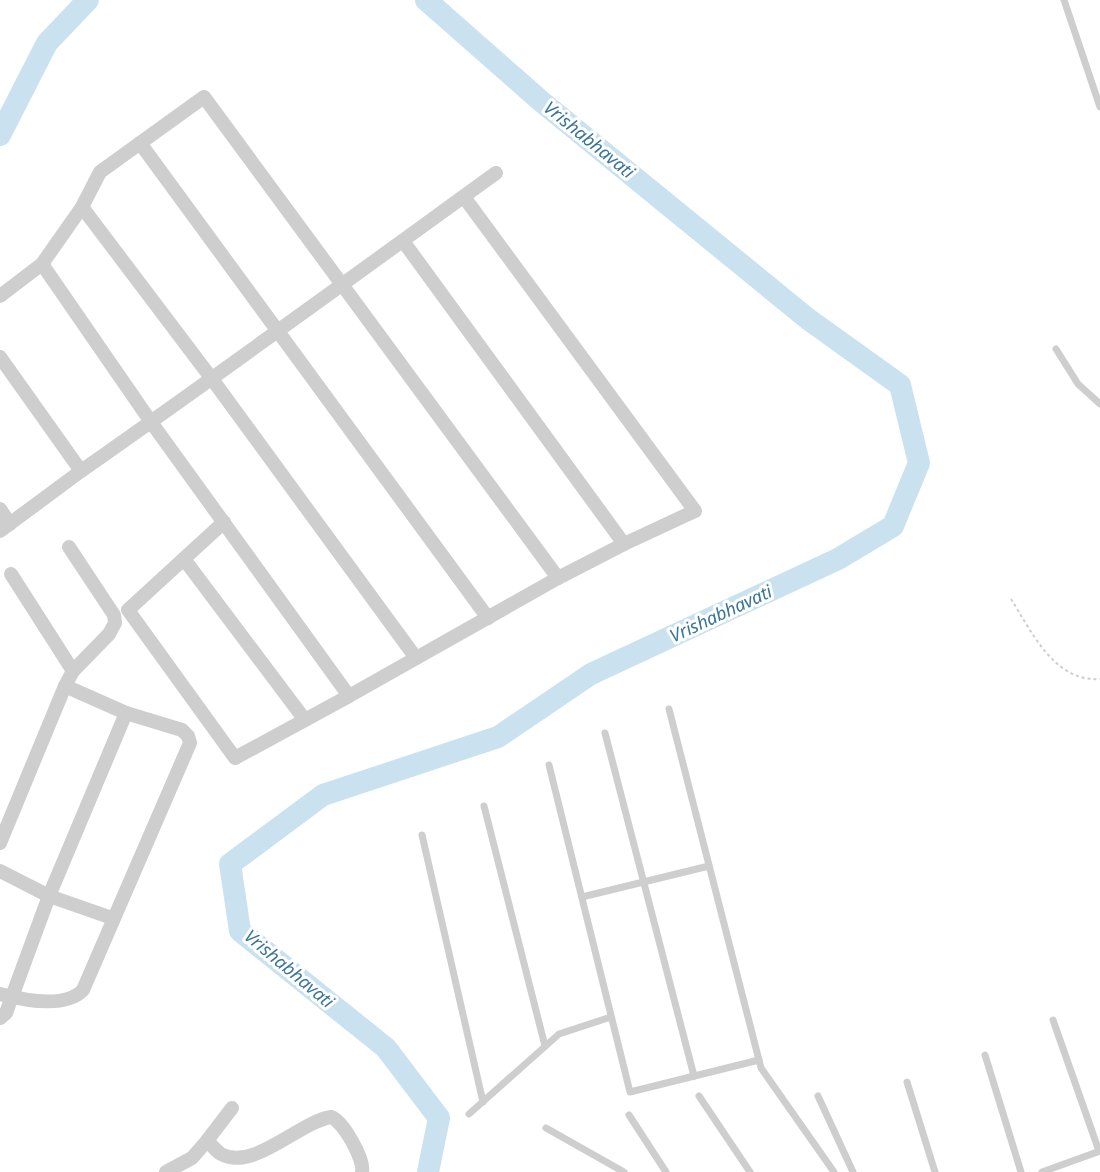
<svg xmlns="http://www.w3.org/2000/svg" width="1100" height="1172" viewBox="0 0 1100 1172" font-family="'Noto Sans',sans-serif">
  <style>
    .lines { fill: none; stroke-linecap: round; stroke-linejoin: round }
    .river { stroke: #cae1ef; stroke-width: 22 }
    .path { stroke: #cecece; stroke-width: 2; stroke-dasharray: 3 3; stroke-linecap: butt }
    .lane { stroke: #cecece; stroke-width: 7 }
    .street { stroke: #cecece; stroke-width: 14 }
    .labels { text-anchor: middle; stroke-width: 6; stroke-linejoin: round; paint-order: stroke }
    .water-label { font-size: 18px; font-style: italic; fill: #397599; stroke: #fff }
  </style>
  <rect width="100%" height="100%" fill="#fff"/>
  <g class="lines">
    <g class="river">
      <polyline points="426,0 542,102 808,319 900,385 919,463 893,526 838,559 591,674 498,737 323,795 230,864 240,931 386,1048 439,1118 428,1172"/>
      <polyline points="0,135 47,43 88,0"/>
    </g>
    <path class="path" d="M1011 599C1032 632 1054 682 1100 679"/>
    <g class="lane">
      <polyline points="1064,0 1100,107"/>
      <polyline points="1056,349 1078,384 1100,404"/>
      <polyline points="669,709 761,1068 834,1172"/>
      <polyline points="605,733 694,1076"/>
      <polyline points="549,765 630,1092 759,1060"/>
      <polyline points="484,806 545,1046"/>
      <polyline points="422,835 483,1102"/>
      <polyline points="582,897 709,866"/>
      <polyline points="1053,1020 1099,1151"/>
      <polyline points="985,1055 1021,1172"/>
      <polyline points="907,1082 935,1172"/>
      <polyline points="699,1096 750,1172"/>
      <polyline points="818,1096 853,1172"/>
      <polyline points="469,1114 559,1034 611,1017"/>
      <polyline points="629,1115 666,1172"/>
      <polyline points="546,1128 624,1172"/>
      <polyline points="1042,1172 1100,1151"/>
    </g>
    <g class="street">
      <polyline points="140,143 488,618"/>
      <polyline points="464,197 695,511 624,544"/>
      <polyline points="82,207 212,379 416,658"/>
      <polyline points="403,241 624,544 558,578"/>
      <polyline points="0,296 42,264 82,207 100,172 204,97 558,578 349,696 151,422 42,264"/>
      <path d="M0 357 81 471C221 373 358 273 496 173"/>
      <polyline points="0,509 10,524"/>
      <polyline points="224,522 128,610 235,758 349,696"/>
      <polyline points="0,531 81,471"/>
      <polyline points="184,559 305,720"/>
      <polyline points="11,574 73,671"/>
      <polyline points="0,843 65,686 73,671 109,634 115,623 114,615 69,547"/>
      <polyline points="0,871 49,896 112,918"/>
      <path d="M0 994C23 1000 65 1009 83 990L190 743 188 736 182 730 126 713 65 686"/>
      <polyline points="0,1018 6,1013 49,896 126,713"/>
      <path d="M207 1141C212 1145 216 1151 221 1154 253 1172 299 1122 331 1117 343 1121 365 1160 362 1172"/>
      <polyline points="166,1172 192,1158 206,1142 232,1108"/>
    </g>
  </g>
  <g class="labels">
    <g class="water-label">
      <text transform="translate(589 140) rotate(39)" y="6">Vrishabhavati</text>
      <text transform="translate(721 614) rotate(-25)" y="6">Vrishabhavati</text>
      <text transform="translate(289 969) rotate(40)" y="6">Vrishabhavati</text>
    </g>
  </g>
</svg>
